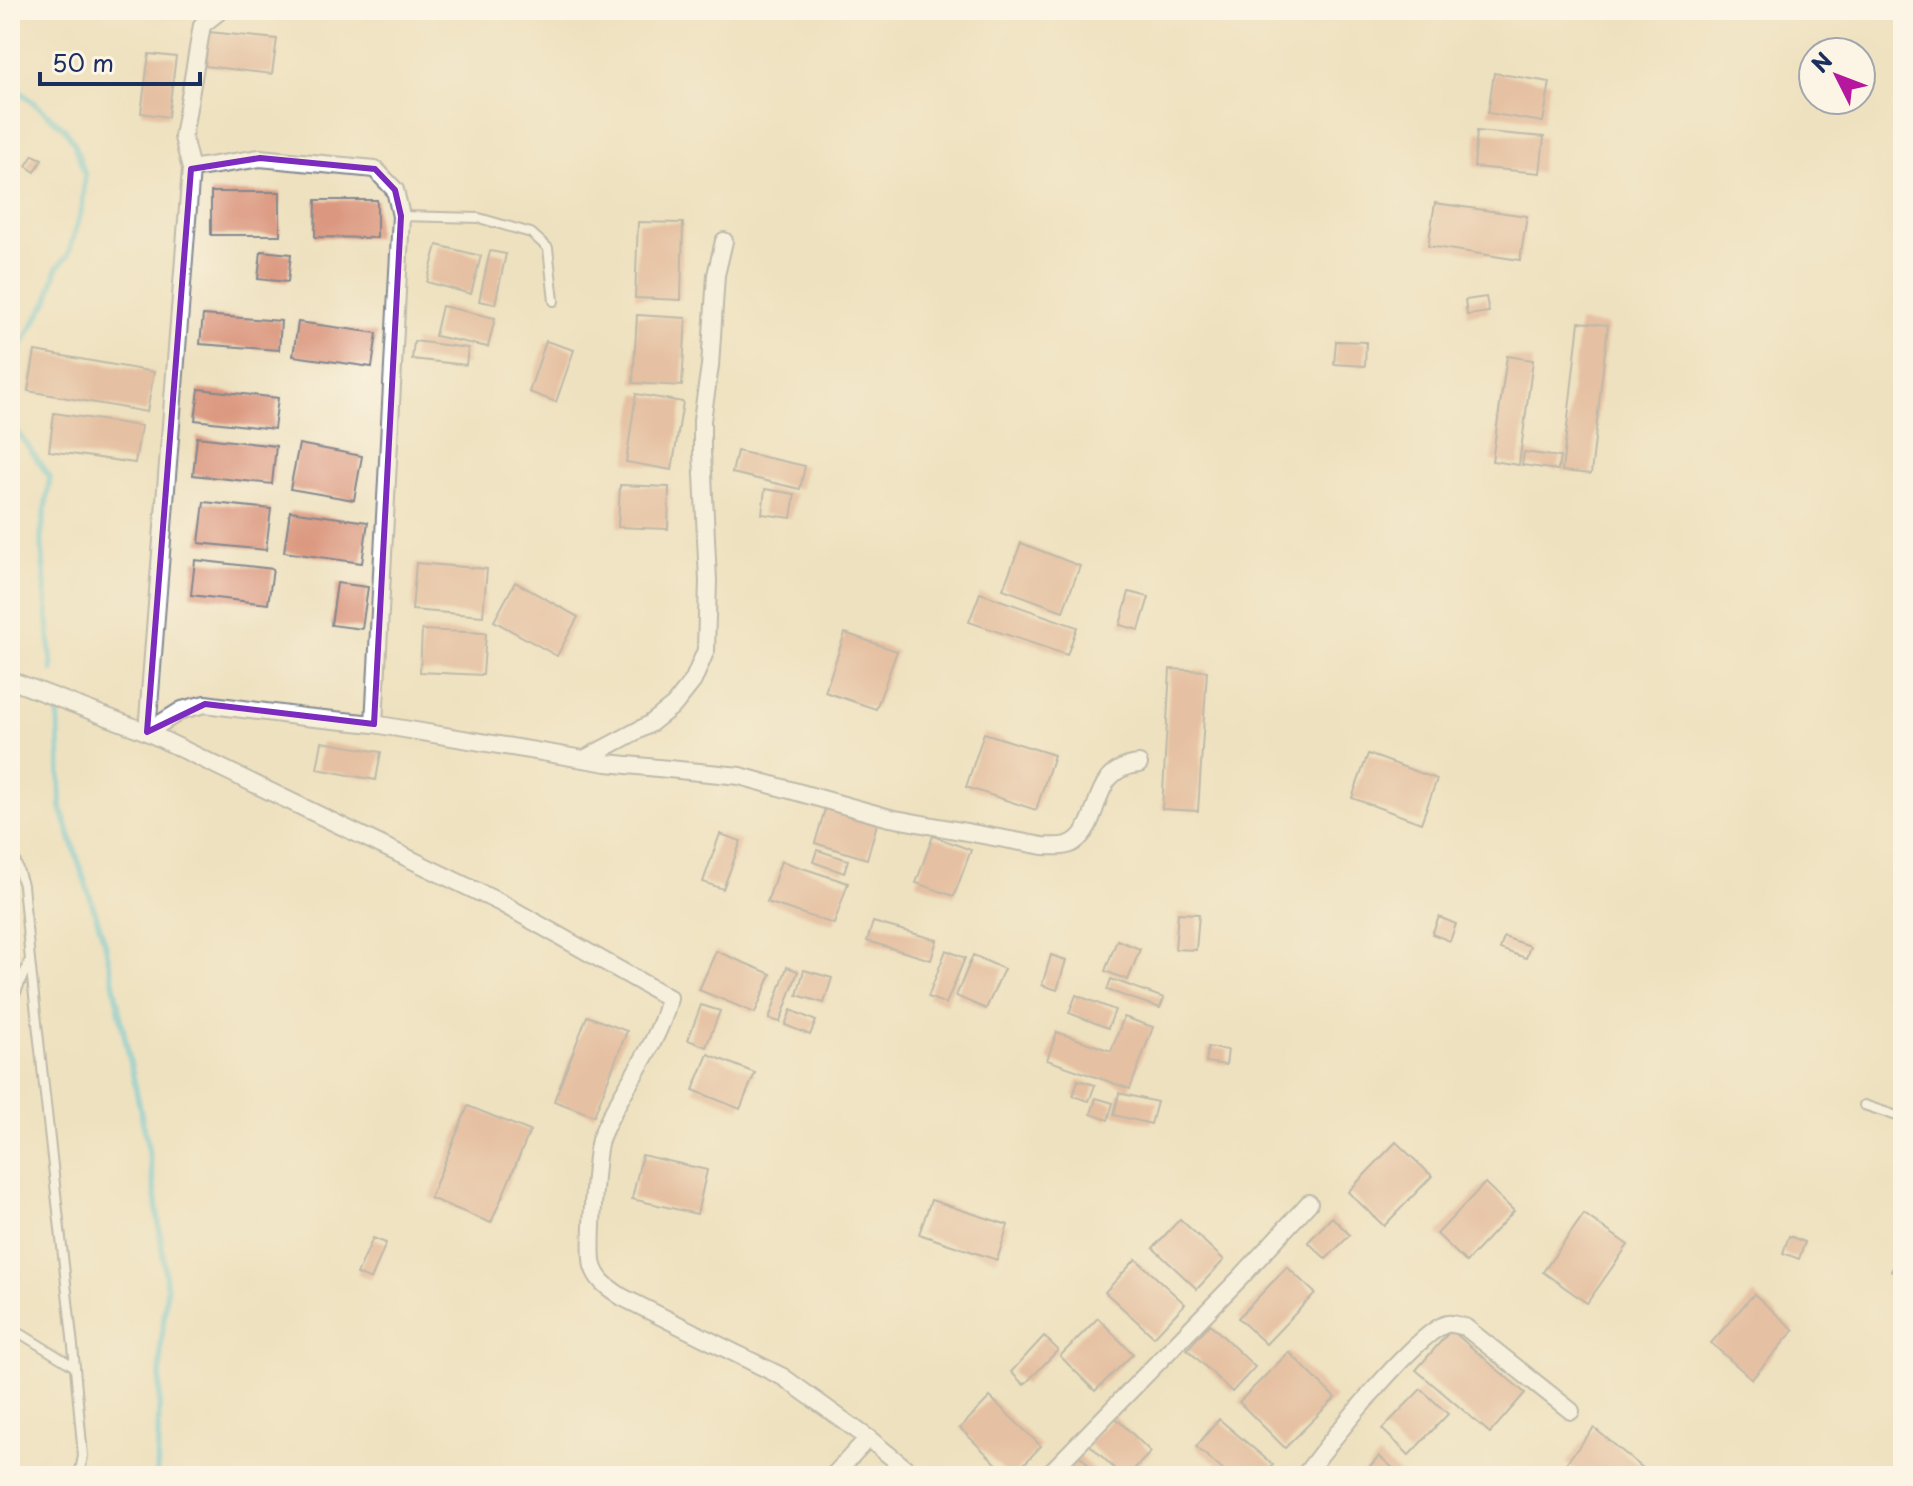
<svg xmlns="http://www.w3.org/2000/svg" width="1913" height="1486" viewBox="0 0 1913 1486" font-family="'Playpen Sans',sans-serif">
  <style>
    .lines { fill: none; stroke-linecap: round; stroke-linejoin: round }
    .stream { stroke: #5cc4d9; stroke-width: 6 }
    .building { fill: #db977f }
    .lane-casing { stroke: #84888f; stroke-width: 12 }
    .street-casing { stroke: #84888f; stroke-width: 20 }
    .lane { stroke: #fff; stroke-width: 8 }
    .street { stroke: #fff; stroke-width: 16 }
    .marked { fill: none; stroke: #7b2cbf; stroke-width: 6; stroke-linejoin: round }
  </style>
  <rect width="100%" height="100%" fill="#fcf5e5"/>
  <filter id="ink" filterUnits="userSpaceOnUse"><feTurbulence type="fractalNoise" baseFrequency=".0125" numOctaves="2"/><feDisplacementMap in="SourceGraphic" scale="16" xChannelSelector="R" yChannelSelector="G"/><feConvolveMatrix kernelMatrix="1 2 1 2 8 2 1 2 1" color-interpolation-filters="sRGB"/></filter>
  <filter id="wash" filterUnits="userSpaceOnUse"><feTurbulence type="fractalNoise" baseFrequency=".006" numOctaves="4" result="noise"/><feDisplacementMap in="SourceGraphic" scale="32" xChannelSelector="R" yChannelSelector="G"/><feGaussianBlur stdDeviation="1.8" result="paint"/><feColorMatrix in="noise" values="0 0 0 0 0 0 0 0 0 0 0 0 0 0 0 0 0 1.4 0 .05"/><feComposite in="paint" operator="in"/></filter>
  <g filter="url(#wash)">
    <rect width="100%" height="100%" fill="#eee1c0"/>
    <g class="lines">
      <g class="stream">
        <polyline points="10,83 65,129 74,143 85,175 82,209 68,255 57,268 48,300 23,342 10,375"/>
        <polyline points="10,422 50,477 41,536 52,670"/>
        <polyline points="58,707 61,808 105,943 147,1142 155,1194 167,1288 161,1345 157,1476"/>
      </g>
    </g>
    <g id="blocks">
      <g class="building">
        <polygon points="159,10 184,10 183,18 159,17"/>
        <polygon points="209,32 277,39 272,74 205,66"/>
        <polygon points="149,54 176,57 168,117 141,113"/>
        <polygon points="1494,73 1550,82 1543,122 1488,113"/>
        <polygon points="1477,131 1544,137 1540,173 1474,167"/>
        <polygon points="33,155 42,159 35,172 26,166"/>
        <polygon points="10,191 19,197 10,214"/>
        <rect x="211" y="192" width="69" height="43"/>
        <polygon points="316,200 377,200 377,238 315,237"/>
        <polygon points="1435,203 1527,216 1520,260 1428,246"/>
        <polygon points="638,222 683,223 681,300 635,298"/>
        <polygon points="437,245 481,256 471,294 427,282"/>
        <polygon points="261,251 291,254 288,282 258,279"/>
        <polygon points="490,251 506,254 495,304 479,301"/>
        <polygon points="1486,297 1489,312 1467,315 1465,300"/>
        <polygon points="442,306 495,318 488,347 435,336"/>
        <polygon points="203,315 281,321 279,350 200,344"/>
        <polygon points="637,315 686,318 682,386 633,383"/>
        <polygon points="298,322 377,333 372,367 293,356"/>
        <polygon points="1579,322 1608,325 1591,474 1562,471"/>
        <polygon points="414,341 468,348 466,365 412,359"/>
        <polygon points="546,341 574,350 556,402 529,392"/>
        <polygon points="1336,341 1366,342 1365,366 1334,364"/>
        <polygon points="35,351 154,372 147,412 28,391"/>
        <polygon points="1507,356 1533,360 1519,465 1492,461"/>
        <polygon points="199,389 278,398 274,429 195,420"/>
        <polygon points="636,394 683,402 672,470 626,462"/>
        <polygon points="54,413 141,426 135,463 49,451"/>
        <polygon points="197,437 276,446 272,484 193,475"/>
        <polygon points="299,444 362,456 354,500 290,489"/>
        <polygon points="737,451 805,466 800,489 732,473"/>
        <polygon points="1524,452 1560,457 1558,470 1522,465"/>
        <polygon points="620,485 669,487 668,529 618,527"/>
        <polygon points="765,489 795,494 791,518 762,514"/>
        <polygon points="204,502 271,509 266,550 199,543"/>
        <polygon points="290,511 368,522 362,563 284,552"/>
        <polygon points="1021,543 1080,566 1063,611 1003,589"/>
        <polygon points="195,560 273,569 268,604 191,595"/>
        <polygon points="416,563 487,569 483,616 412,610"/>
        <polygon points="515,582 578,617 557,656 494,621"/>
        <polygon points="337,583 368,587 362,629 331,625"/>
        <polygon points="1129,592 1149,597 1139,630 1120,625"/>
        <polygon points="980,593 1077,627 1067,655 969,622"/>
        <polygon points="422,630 486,633 483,675 420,672"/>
        <polygon points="845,633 897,651 876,709 825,692"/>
        <polygon points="1170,669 1207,671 1198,811 1162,809"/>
        <polygon points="984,733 1054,755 1036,810 966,787"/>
        <polygon points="322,742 381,752 376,780 317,769"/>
        <polygon points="1368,754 1437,779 1421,823 1352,798"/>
        <polygon points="825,809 877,824 867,859 815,843"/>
        <polygon points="720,834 741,841 723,889 703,882"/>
        <polygon points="933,836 971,850 954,896 916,883"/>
        <polygon points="817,850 848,860 844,873 813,862"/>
        <polygon points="781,861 848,883 834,924 767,902"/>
        <polygon points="1178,913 1199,914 1196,950 1175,949"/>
        <polygon points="1439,917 1456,924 1450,941 1432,934"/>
        <polygon points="873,922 937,940 931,960 867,941"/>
        <polygon points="1504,937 1530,946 1526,958 1500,949"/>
        <polygon points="1117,940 1140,949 1128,980 1105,971"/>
        <polygon points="946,950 965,958 946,1004 928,997"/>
        <polygon points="716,951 771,974 755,1013 699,990"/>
        <polygon points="973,955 1004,969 986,1009 956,996"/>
        <polygon points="1051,955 1066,960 1057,990 1042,985"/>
        <polygon points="787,967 798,971 780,1022 769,1019"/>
        <polygon points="804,970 832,978 824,1003 797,995"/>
        <polygon points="1111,979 1164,998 1160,1008 1107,990"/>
        <polygon points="1076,995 1115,1010 1108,1028 1069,1013"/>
        <polygon points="701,1005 720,1011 706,1047 688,1040"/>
        <polygon points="791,1010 816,1021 810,1035 785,1025"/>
        <polygon points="587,1016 627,1031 594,1116 554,1101"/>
        <polygon points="1124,1017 1153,1027 1130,1089 1047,1060 1057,1032 1111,1051"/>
        <polygon points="1208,1047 1228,1050 1226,1065 1206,1062"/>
        <polygon points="708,1054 755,1073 740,1109 693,1090"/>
        <polygon points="1078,1080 1095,1085 1089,1101 1073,1096"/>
        <polygon points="1119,1093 1157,1102 1151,1124 1114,1115"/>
        <polygon points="1096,1098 1113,1103 1108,1120 1091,1114"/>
        <polygon points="468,1106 530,1131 491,1223 430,1198"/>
        <polygon points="1396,1142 1432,1176 1384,1226 1348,1192"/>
        <polygon points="642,1155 707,1170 697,1214 632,1199"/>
        <polygon points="1485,1183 1514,1211 1466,1262 1437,1234"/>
        <polygon points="931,1200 1008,1225 997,1260 919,1234"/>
        <polygon points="1584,1214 1628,1245 1587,1303 1543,1272"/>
        <polygon points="1332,1217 1350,1235 1326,1259 1308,1242"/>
        <polygon points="1180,1219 1224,1260 1197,1289 1153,1248"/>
        <polygon points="1789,1236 1805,1242 1799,1259 1783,1253"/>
        <polygon points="373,1238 386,1243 371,1280 357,1274"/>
        <polygon points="1903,1251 1903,1279 1891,1271"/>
        <polygon points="1136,1259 1185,1304 1154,1337 1105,1292"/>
        <polygon points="1287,1267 1315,1293 1266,1344 1238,1318"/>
        <polygon points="1754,1294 1794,1330 1752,1379 1711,1343"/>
        <polygon points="1098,1318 1133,1354 1095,1391 1060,1356"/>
        <polygon points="1210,1324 1255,1367 1232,1392 1187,1349"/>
        <polygon points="1451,1330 1525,1393 1490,1433 1416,1370"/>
        <polygon points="1044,1336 1058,1350 1024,1385 1011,1372"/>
        <polygon points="1289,1352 1335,1398 1285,1448 1239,1402"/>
        <polygon points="1421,1389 1448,1414 1409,1455 1382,1429"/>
        <polygon points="990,1397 1041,1446 1013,1476 1009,1476 960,1428"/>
        <polygon points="1114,1416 1151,1452 1127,1476 1122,1476 1088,1443"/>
        <polygon points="1219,1419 1273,1465 1264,1476 1230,1476 1196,1447"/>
        <polygon points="1594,1428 1649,1473 1646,1476 1582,1476 1566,1463"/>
        <polygon points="1077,1453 1100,1476 1055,1476"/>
        <polygon points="1379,1456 1400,1474 1398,1476 1361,1476"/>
      </g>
    </g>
  </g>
  <g filter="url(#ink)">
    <use href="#blocks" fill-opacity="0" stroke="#84888f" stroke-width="2"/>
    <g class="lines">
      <defs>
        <g id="lane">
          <polyline points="401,216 479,218 531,233 548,248 554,301"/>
          <polyline points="10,844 23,885 30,960 10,1006"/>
          <polyline points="30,960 73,1346 83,1456 79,1476"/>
          <polyline points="1864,1105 1903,1118"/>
          <polyline points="10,1327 75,1367"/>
        </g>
        <g id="street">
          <polyline points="191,169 260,158 375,169 395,190 401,216 374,724"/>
          <path d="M10 680 147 732 501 903 669 998C659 1046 619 1091 601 1137 595 1151 589 1252 593 1266 598 1282 609 1288 622 1297L783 1377 868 1438"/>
          <path d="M147 732 182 710 205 704 304 717 374 724 607 763 740 776 890 818 1043 846C1054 846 1065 848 1074 842 1104 822 1088 769 1139 764"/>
          <polyline points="147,732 191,169 183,137 202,25 221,10"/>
          <polyline points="584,759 650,724 674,705 693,681 706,650 708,581 702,452 702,420 710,366 716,275 724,241"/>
          <polyline points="833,1476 868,1438 915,1476"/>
          <polyline points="1047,1476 1241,1277 1309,1203"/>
          <path d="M1304 1476C1326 1447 1416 1332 1447 1324 1452 1323 1459 1326 1465 1327L1571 1411"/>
        </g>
      </defs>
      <use href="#lane" class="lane-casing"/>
      <use href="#street" class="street-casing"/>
      <use href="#lane" class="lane"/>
      <use href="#street" class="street"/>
    </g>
  </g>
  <path d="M0 0H1913V1486H0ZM260 158 375 169 395 190 401 216 374 724 205 704 147 732 191 169Z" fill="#eee1c0" fill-opacity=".55" fill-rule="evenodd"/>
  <path class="marked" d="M260 158 375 169 395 190 401 216 374 724 205 704 147 732 191 169Z"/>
  <rect width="1913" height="1486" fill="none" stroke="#fcf5e5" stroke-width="40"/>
  <g transform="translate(1837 76) rotate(312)"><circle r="38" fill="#fcf5e5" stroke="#a2a6af" stroke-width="2"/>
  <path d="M0-6L14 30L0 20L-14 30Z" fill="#b5179e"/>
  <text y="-12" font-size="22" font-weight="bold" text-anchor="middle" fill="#1b2f5e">N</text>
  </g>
  <path d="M40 72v12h160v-12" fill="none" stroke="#1b2f5e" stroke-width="4"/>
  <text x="52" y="72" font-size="24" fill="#1b2f5e" stroke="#fcf5e5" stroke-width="6" paint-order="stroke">50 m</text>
</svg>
